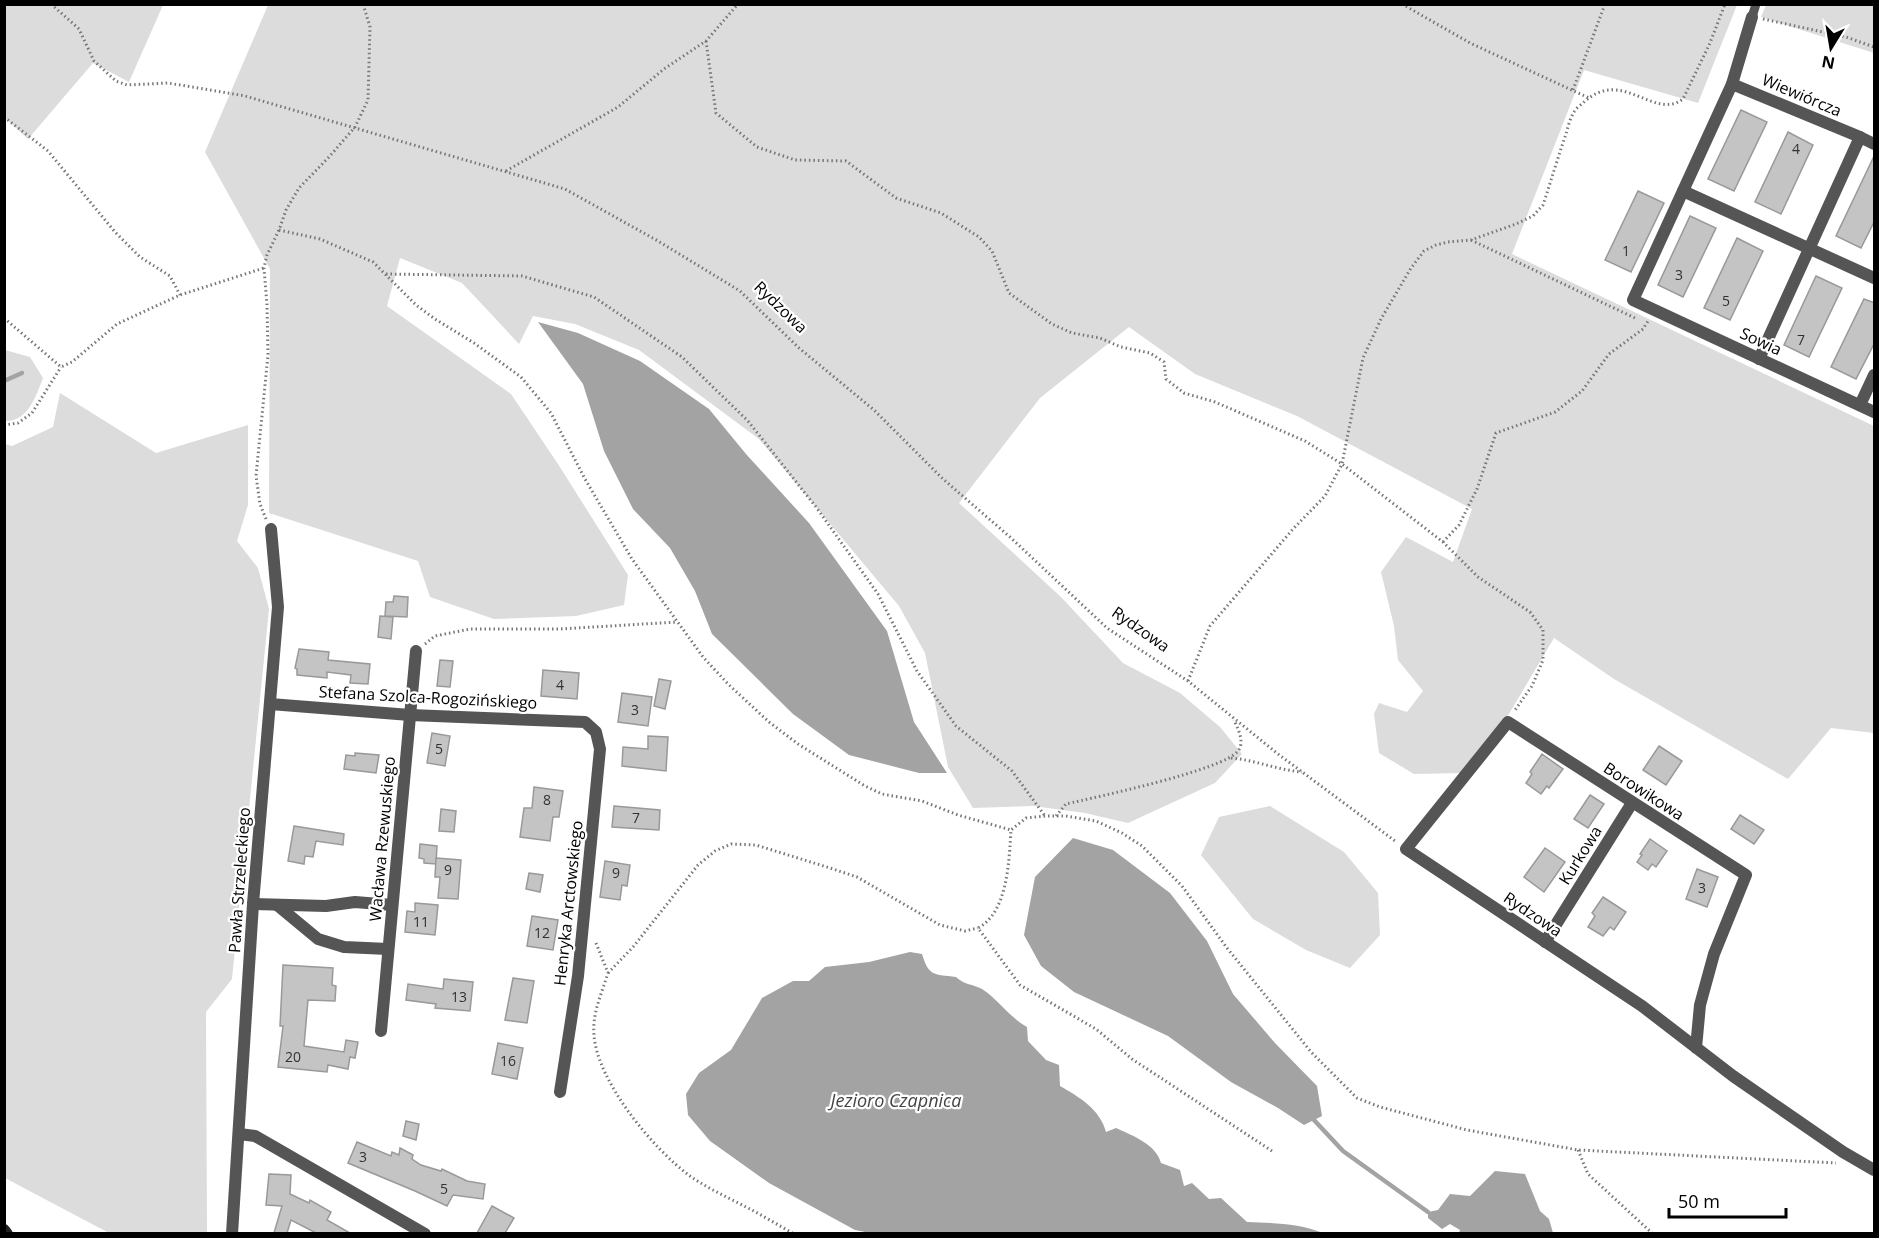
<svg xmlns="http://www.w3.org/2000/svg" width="1879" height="1238" viewBox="0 0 1879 1238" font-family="'Open Sans',sans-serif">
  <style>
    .green { fill: #dcdcdc }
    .water { fill: #a3a3a3 }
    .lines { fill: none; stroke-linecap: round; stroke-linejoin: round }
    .stream { stroke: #a3a3a3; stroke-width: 4.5 }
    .building { fill: #c4c4c4; stroke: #999; stroke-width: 1.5 }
    .path { stroke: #777; stroke-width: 3; stroke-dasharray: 1.5 3; stroke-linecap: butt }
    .lane { stroke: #555; stroke-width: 9 }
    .street { stroke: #555; stroke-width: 12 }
    .secondary { stroke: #222; stroke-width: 12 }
    .labels { text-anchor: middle; stroke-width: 4.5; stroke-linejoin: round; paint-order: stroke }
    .number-label { font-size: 14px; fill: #313131 }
    .street-label { font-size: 16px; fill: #000; stroke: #fff }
    .water-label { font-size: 18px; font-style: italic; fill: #444; stroke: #fff }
  </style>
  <rect width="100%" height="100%" fill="#fff"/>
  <g class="green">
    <polygon points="5,4 163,4 163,5 129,82 93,63 28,139 5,118"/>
    <polygon points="268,5 1737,5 1698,103 1584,70 1512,254 1874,426 1874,733 1831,728 1788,779 1614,679 1554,638 1503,724 1462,773 1414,774 1379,753 1374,714 1379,703 1407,712 1423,691 1398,660 1394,626 1381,572 1406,537 1453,562 1472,509 1297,416 1195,374 1129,327 1040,398 959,503 1061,597 1123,663 1180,693 1220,727 1242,754 1215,783 1128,823 1085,813 1033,806 973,808 948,767 925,653 899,606 759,439 639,350 575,324 533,316 519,344 462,283 400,258 387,306 511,394 558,464 628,575 624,605 576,616 494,619 430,597 418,561 269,513 270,269 205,152"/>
    <polygon points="1766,5 1874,5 1874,53 1761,17"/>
    <path d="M5 350 30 357 43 378C36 396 28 422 5 421Z"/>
    <polygon points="60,393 156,453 248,425 248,505 237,541 258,568 269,609 232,979 206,1012 207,1233 109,1233 5,1178 5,444 12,446 53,427"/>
    <polygon points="1270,806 1344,852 1378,893 1380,935 1350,968 1306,950 1253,919 1201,855 1219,817"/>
  </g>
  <g class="water">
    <polygon points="538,322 578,333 640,361 709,409 746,454 809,523 887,631 914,722 947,773 919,773 849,755 793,714 712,634 695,591 670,548 633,509 604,451 583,384"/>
    <polygon points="1073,838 1113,850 1170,893 1207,941 1233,994 1275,1043 1317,1086 1322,1116 1304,1125 1278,1108 1231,1082 1168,1036 1074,992 1041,966 1024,935 1035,877"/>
    <path d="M910 952 922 954C929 977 934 974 956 977 964 985 973 984 982 989 998 999 1009 1017 1027 1027L1028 1041 1046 1060 1059 1065 1060 1086C1079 1097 1100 1109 1106 1132L1116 1128C1133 1136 1156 1144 1161 1163L1180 1170 1184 1186 1192 1183 1209 1199 1221 1198 1247 1222C1272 1223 1299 1223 1323 1233H870L855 1230 769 1183 710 1141 688 1115 686 1094 699 1073 731 1050 762 998 793 981H809L825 967 869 962Z"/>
    <polygon points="1495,1171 1525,1174 1540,1211 1549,1219 1553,1233 1459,1233 1460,1230 1450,1224 1442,1229 1428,1218 1428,1212 1438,1210 1450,1194 1470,1196"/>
  </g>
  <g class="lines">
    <g class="stream">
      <polyline points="4,381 22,373"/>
      <polyline points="1314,1120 1343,1151 1428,1212"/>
    </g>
  </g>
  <g class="building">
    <polygon points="1741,110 1767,122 1734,191 1708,179"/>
    <polygon points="1788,132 1813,145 1781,214 1755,202"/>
    <polygon points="1875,154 1875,220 1861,248 1836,236"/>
    <polygon points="1638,191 1664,203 1631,272 1605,260"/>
    <polygon points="1690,216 1716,228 1683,297 1658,285"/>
    <polygon points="1737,238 1763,251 1730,320 1704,308"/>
    <polygon points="1816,276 1842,288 1809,357 1784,345"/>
    <polygon points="1864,299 1875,303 1875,342 1856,379 1831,367"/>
    <polygon points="394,596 408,597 407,617 385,616 386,602 393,602"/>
    <polygon points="380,616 393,617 391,639 378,637"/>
    <polygon points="299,649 329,652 328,660 370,664 368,684 350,683 351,675 327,672 327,678 297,675 297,669 295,668"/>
    <polygon points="440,660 453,661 450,687 437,686"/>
    <polygon points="543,670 579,673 577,699 541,696"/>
    <polygon points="659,679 671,681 665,709 654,706"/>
    <polygon points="622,693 652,697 648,726 618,722"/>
    <polygon points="432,733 450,736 445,766 427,763"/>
    <polygon points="648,736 668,737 666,771 622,766 623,747 648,749"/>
    <polygon points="1659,746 1682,761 1666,785 1643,770"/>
    <polygon points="355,753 379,755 376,773 344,769 346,755 355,756"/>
    <polygon points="1542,754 1563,769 1549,788 1547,786 1541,794 1526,783 1532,774 1530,772"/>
    <polygon points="534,787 563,791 559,817 553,817 550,841 520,837 524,808 532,808"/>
    <polygon points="1590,795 1604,804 1588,828 1574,819"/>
    <polygon points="614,806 660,810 659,830 612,827"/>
    <polygon points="441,809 456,811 454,832 439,831"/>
    <polygon points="1740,815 1764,830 1754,844 1731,829"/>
    <polygon points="294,826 344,834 343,845 316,841 313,857 305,856 304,864 288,861"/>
    <polygon points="1650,839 1667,851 1656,867 1652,864 1648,870 1637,862 1642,855 1640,854"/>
    <polygon points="420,844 437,846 436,864 424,863 424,859 419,858"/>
    <polygon points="1545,848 1565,862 1544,892 1524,877"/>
    <polygon points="436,858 461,860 458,899 438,898 440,877 435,877"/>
    <polygon points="605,861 630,865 627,886 622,885 620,900 600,897"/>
    <polygon points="1697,869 1718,877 1707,907 1686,899"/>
    <polygon points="529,873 543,875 540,892 526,889"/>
    <polygon points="1603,897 1626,912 1614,930 1610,927 1603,936 1588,927 1595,916 1592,913"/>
    <polygon points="415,903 438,905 435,935 405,932 407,911 415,912"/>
    <polygon points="532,916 558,920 553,950 527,946"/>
    <polygon points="283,965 333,968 332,985 336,986 335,1001 308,1000 304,1046 344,1052 346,1040 358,1042 355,1058 350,1057 348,1069 328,1065 327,1072 278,1067 283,1026 280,1026"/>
    <polygon points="513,978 534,981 527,1023 505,1020"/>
    <polygon points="444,979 473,982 470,1011 435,1008 436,1004 406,1000 408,984 443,989"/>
    <polygon points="498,1043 523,1048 517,1079 492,1074"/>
    <polygon points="406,1121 419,1124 416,1140 403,1136"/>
    <polygon points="357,1142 391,1156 392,1152 399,1155 400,1148 413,1155 412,1159 421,1165 441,1171 442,1169 467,1181 485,1184 483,1199 453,1195 447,1206 415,1191 348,1163"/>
    <polygon points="269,1174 291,1175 290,1194 309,1203 310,1200 331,1212 327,1220 350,1233 316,1233 291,1220 287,1233 274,1233 282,1206 266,1205"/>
    <polygon points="492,1206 514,1218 505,1233 477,1233"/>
  </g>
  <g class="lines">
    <g class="path">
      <polyline points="51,4 79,29 94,61 116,81 127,85 168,83 245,96 565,189 658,241 740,291 799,348 874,410 943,479 1010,537 1107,628 1188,681 1278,754 1395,841"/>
      <polyline points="1402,4 1470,43 1589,98"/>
      <polyline points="1763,19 1846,37 1874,47"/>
      <polyline points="706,41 716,113 757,147 795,160 846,161 896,198 941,213 979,237 992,251 1009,293 1052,324 1072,333 1100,338 1121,347 1150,353 1164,362 1166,379 1184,393 1215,402 1305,441 1342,464 1443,542 1478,577 1530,612 1543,630 1543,660 1532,686 1515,710"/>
      <polyline points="1573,90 1605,4"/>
      <polyline points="4,117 48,151 115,232 140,257 170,276 180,295"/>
      <polyline points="506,171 618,107 664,69 706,41 738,4"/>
      <polyline points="279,230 320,239 373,262 416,305 435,319 474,343 521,377 551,413 585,479 632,559 703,657 728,684 769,722 798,744 865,786 882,794 922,801 958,815 1011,830"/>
      <polyline points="1471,240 1637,319"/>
      <polyline points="386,274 522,276 594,297 682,357 748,421 816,507 878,594 917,671 956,726 1012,771 1045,816"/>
      <polyline points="4,318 61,367 72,362 117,324 180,295 264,268"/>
      <polyline points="4,425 18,423 32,413 61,367"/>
      <polyline points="266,519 260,504 256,476 268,355 267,305 264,268 267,255 279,230 286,210 299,188 329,157 355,127 368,100 370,27 363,4"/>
      <polyline points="1443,542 1459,525 1477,489 1496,433 1555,412 1582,391 1609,354 1643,329 1648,321"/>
      <polyline points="425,644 435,636 470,629 560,629 677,622"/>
      <path d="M1188 681 1210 626 1293 529 1325 496 1342 464 1363 358 1381 319 1411 268 1424 251 1436 245 1448 242 1471 240 1516 224 1533 216 1543 205C1551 181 1558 157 1566 134 1568 127 1570 118 1574 112 1576 108 1581 105 1584 102 1623 67 1653 121 1683 99L1710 43 1725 4"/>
      <path d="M1231 758C1255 760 1278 770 1302 772"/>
      <path d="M1056 816 1066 804C1096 797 1224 770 1238 751 1245 742 1238 729 1234 720"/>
      <path d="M596 943 608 973C602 993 592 1013 594 1035 597 1081 653 1149 690 1176 707 1188 727 1197 746 1207 762 1215 778 1225 794 1234"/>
      <polyline points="608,973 633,947 698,865 715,851 731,844 756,845 830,868 857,877 940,925 965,931 978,928"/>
      <polyline points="1578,1150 1588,1174 1653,1234"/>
      <path d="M1272 1151 1132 1059 1096 1029 1020 985 978 928C1008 912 1009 861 1011 830L1026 818 1045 816H1066L1096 821 1122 833 1142 846 1182 886 1227 948 1311 1052 1357 1098 1380 1107 1467 1130 1578 1150 1836 1163"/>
    </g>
    <polyline class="lane" points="1752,17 1756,4"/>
    <g class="street">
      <polyline points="1752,17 1732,84 1633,300 1874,412"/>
      <polyline points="1732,84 1860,137"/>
      <polyline points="1683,191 1874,278"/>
      <polyline points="1759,359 1860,137 1874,144"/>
      <polyline points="1860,405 1874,375"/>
      <polyline points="270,704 410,715 585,722 596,732 600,749 578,976 560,1092"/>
      <polyline points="253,904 326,906 355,902 392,905"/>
      <polyline points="277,905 318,939 344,947 388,949"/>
      <polyline points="1545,942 1632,803"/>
      <polyline points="381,1031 416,651"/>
      <polyline points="1696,1048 1700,1005 1714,954 1746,875 1508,722 1406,849 1642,1006 1733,1076 1843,1152 1874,1170"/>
      <polyline points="239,1134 255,1136 425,1234"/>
      <polyline points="232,1234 253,904 278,607 271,529"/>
    </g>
    <polyline class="secondary" points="4,1230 7,1234"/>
  </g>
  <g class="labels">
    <g class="number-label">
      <text x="1796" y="154">4</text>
      <text x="1626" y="256">1</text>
      <text x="1679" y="280">3</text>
      <text x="1726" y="306">5</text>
      <text x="1801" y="345">7</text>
      <text x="560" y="690">4</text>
      <text x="635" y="715">3</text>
      <text x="439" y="754">5</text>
      <text x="547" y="805">8</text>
      <text x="636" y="823">7</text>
      <text x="448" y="875">9</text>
      <text x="616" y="878">9</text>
      <text x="1702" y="893">3</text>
      <text x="421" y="927">11</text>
      <text x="542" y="938">12</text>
      <text x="459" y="1002">13</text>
      <text x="293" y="1062">20</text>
      <text x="508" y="1066">16</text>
      <text x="363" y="1162">3</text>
      <text x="444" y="1194">5</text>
    </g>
    <g class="street-label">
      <text transform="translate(1802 95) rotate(23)" y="6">Wiewiórcza</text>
      <text transform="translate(781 307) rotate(44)" y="6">Rydzowa</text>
      <text transform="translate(1761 341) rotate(25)" y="6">Sowia</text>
      <text transform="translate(1141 629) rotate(35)" y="6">Rydzowa</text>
      <text transform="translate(428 697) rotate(3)" y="6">Stefana Szolca-Rogozińskiego</text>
      <text transform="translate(1644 791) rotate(33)" y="6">Borowikowa</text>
      <text transform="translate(382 839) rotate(-85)" y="6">Wacława Rzewuskiego</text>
      <text transform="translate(1580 855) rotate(-58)" y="6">Kurkowa</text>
      <text transform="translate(239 880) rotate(-86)" y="6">Pawła Strzeleckiego</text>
      <text transform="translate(568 903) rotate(-84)" y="6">Henryka Arctowskiego</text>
      <text transform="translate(1533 914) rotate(34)" y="6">Rydzowa</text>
    </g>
    <g class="water-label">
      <text x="896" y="1107">Jezioro Czapnica</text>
    </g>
  </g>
  <rect width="1879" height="1238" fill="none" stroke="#000000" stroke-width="12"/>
  <g transform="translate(1831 48) rotate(191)" stroke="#ffffff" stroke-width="4.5" paint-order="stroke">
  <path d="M0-4.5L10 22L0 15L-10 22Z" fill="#000000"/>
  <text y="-9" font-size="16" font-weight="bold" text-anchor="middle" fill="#000000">N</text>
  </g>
  <path d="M1669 1208v9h117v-9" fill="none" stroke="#000000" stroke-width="3"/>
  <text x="1678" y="1208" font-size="18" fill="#000000" stroke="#ffffff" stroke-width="4.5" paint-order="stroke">50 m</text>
</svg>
